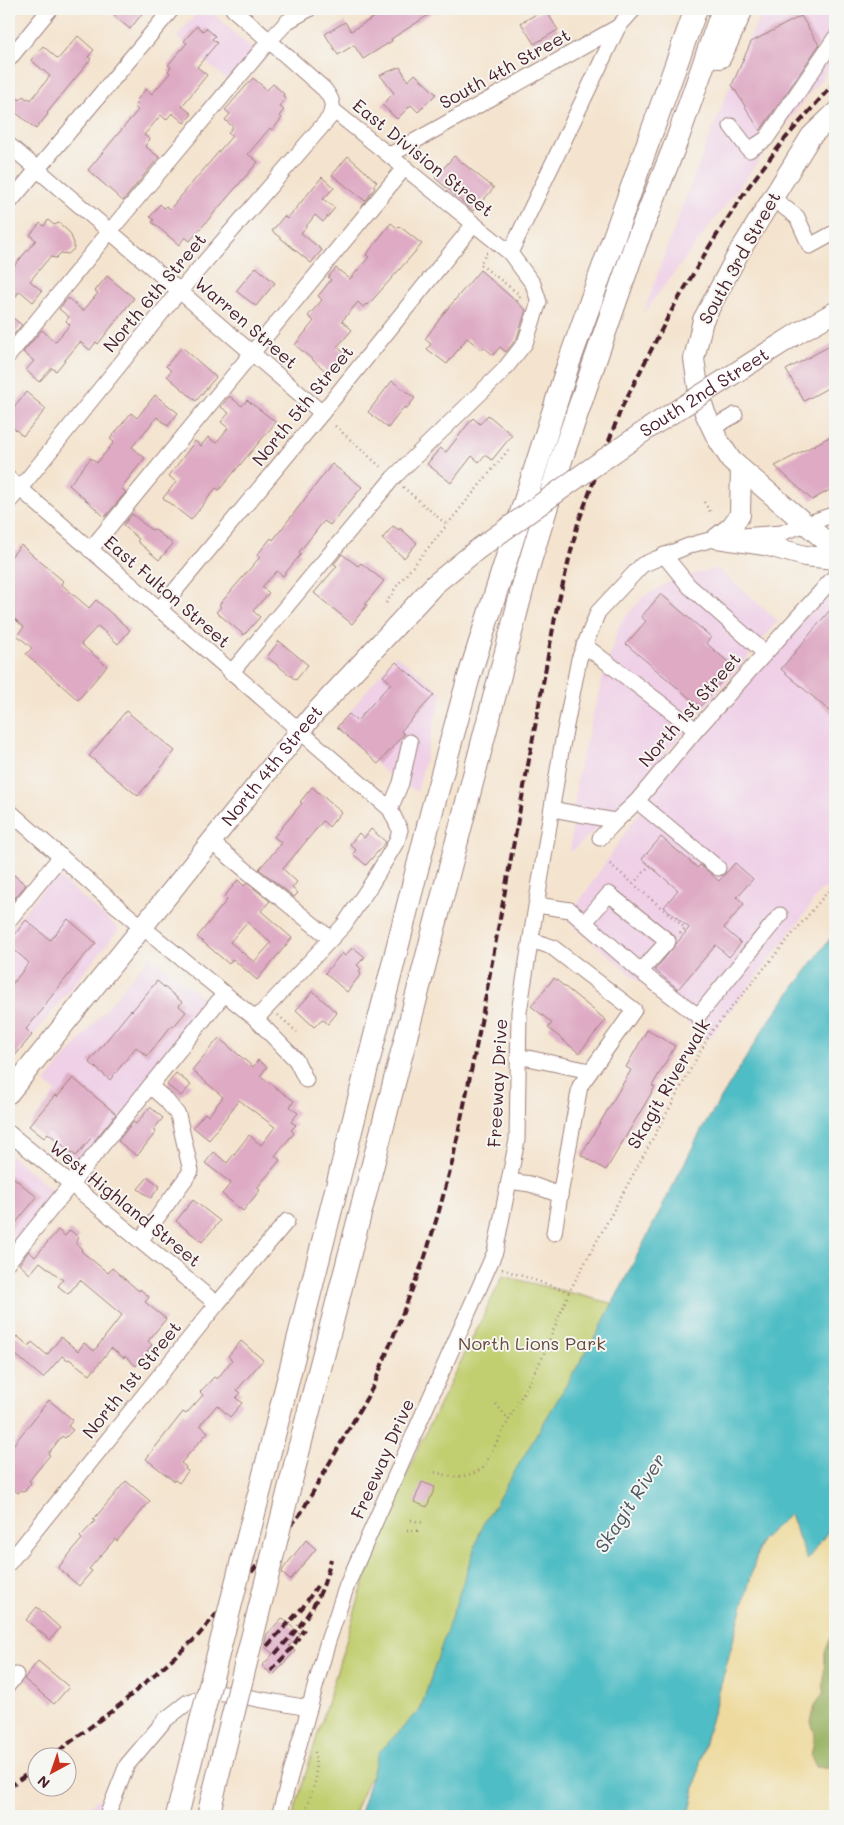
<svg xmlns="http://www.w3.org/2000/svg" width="844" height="1825" viewBox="0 0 844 1825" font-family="Mali,sans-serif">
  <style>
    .built { fill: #efd0e7 }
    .green { fill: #c2cf71; stroke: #86774e }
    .forest { fill: #99b263; stroke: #726847 }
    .sand { fill: #eeda9e; stroke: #9c7c64 }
    .water { fill: #4fbdc5; stroke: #4c6e78 }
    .building { fill: #deaac4; fill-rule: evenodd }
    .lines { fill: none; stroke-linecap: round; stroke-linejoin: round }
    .minor-casing { stroke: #9f827d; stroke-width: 17 }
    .major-casing { stroke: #9f827d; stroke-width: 22 }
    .highway-casing { stroke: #9f827d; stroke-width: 24 }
    .path { stroke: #9f827d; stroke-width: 2.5; stroke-dasharray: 1 4; stroke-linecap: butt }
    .minor { stroke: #fff; stroke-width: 15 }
    .major { stroke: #fff; stroke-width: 20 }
    .highway { stroke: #fff; stroke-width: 22 }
    .rail { stroke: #4a1f2b; stroke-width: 4; stroke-dasharray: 8 4; stroke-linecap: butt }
    .major-bridge-casing { stroke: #9f827d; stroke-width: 22; stroke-linecap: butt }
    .highway-bridge-casing { stroke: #9f827d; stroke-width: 24; stroke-linecap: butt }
    .major-bridge { stroke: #fff; stroke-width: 20 }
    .highway-bridge { stroke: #fff; stroke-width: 22 }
    .labels { text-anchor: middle; stroke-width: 4; stroke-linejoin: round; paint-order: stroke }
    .street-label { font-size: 18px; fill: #4a1f2b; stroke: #f6f6f2 }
    .park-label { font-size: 18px; fill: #684b3c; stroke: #f6f6f2 }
    .water-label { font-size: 19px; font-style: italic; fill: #4c5661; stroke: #f6f6f2 }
  </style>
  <rect width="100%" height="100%" fill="#f6f6f2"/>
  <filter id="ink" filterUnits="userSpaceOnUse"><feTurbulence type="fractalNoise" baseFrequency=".02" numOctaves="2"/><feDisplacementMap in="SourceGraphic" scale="10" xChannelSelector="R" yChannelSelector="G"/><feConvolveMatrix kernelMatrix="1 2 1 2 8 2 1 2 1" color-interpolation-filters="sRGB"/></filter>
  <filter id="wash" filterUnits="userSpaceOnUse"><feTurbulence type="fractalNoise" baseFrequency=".0096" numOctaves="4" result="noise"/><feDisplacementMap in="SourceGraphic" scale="20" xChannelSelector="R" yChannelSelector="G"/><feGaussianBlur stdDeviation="1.12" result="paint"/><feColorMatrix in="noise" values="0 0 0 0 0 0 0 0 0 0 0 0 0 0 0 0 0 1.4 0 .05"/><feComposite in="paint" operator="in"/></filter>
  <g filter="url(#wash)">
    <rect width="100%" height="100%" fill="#f4e4cf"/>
    <g class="built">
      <polygon points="200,9 207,9 254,50 228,81 177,37"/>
      <polygon points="765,9 835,9 835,60 643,314 680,212 748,40"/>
      <polygon points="717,568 778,621 623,804 570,853 577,776 604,673 620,623 643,597 673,580"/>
      <polygon points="835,575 835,883 820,891 804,915 708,1040 567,920 661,779"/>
      <polygon points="396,655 442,692 417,792 385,772 336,728"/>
      <polygon points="55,874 119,929 9,1065 9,931"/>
      <polygon points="150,956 213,1006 81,1171 29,1126 56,1092 45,1082"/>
      <polygon points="9,1154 58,1195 9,1258"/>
      <polygon points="104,1796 99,1816 72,1816 76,1814"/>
    </g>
    <polygon class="green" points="503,1276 619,1305 442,1692 367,1782 353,1816 293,1816 361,1591 418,1448"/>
    <polygon class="forest" points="835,1631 835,1765 832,1769 816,1767 811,1756 815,1734 811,1722 815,1705 823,1694 825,1652 831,1637"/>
    <polygon class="sand" points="790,1513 807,1559 835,1522 835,1631 831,1637 825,1652 823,1694 815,1705 811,1722 815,1734 811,1756 816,1767 832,1769 835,1765 835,1816 689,1816 702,1753 761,1539"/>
    <polygon class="water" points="835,932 835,1522 807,1560 790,1514 761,1540 702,1753 689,1816 359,1816 379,1752 420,1710 482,1526 598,1332 701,1131 766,1025"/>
    <g id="blocks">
      <g class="building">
        <polygon points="120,9 136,9 142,14 130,29 114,16"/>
        <polygon points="388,9 438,9 391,39 392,41 363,59 354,45 338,55 325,34 345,22 351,31"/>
        <polygon points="545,9 558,30 534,44 521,23"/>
        <polygon points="801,16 819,45 760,131 732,85 751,42"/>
        <polygon points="197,26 203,31 206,28 215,36 212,39 217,43 197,67 207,75 182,106 192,114 184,123 172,113 166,120 161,115 144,135 150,139 145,146 159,157 123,201 88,170 138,110 134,107 138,103 136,101 146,89 152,94 170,73 168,71 171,67 168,65 187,43 184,41"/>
        <polygon points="78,36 94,50 88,57 91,59 47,113 48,114 36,129 9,107 9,91 20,100 23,96 27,99 29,98 31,100 50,76 31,60 43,46 58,59"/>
        <polygon points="400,67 408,81 415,74 436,94 418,112 411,105 397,119 382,105 394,93 380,75"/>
        <polygon points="253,78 267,90 273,84 284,94 283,96 286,98 279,106 284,110 279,116 282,118 272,130 270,128 248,154 258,162 190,241 185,237 179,245 152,222 154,220 150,217 160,204 164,208 166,206 170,209 232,136 228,133 233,127 225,120 230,114 225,110"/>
        <polygon points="348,156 377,182 373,186 375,188 365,201 332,175"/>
        <polygon points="454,156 494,188 473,211 435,178"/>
        <polygon points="322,177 334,188 323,199 335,208 323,222 315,215 301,233 322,250 311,263 272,231 284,216 287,219"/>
        <polygon points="48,220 54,225 59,223 70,233 74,243 74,249 68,254 61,253 56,258 50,257 30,281 42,291 33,302 20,291 9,304 9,272 36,240 30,235 40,223 44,226"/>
        <polygon points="391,223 397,228 399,226 422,244 368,305 366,304 363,307 358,302 342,321 352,330 337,347 347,355 331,374 327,370 327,372 295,345 314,321 308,316 322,300 318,296 331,280 328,277 336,268 350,279 369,257 366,255"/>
        <polygon points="256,267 275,283 256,306 236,291"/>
        <polygon points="480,270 526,310 517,338 506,352 500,347 493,355 484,347 482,350 467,338 447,364 427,349 431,344 425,339 444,313"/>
        <polygon points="107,276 134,298 98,344 96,342 90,350 80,342 56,371 52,368 39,382 26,370 34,361 23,352 42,330 55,342 70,325 66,321 69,317 59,309 68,298 83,311 98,293 95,291"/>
        <polygon points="9,315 22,325 9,340"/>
        <polygon points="835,343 835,384 804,401 786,370"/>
        <polygon points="182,347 216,377 196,401 167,376 171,371 166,366"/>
        <polygon points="392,381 415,398 406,409 404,407 388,428 368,412"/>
        <polygon points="26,392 46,409 23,436 9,424 9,413"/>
        <polygon points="155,395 178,413 168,426 157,417 132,447 145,458 121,488 126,492 105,517 69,485 91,458 97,463 114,442 110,439 131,413 137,418"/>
        <polygon points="229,396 242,406 247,400 276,422 219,490 216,488 191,520 163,498 176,482 169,476 195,441 201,446 208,437 216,443 228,428 221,422 229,413 221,407"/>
        <polygon points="488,415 512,435 492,460 485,455 479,462 472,456 451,483 427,464 440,448 446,452 473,418 480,424"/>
        <polygon points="835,434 835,487 812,500 775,466"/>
        <polygon points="332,464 362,487 330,525 324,521 299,552 301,554 283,576 277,571 262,587 269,593 253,611 260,617 244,635 216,612 221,607 219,605 260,557 257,555 271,538 273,540"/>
        <polygon points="132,514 150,529 152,530 154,529 173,544 159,560 137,541 139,539 123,525"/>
        <polygon points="393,526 399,530 400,528 417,543 404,558 382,539"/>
        <polygon points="21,545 63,581 61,584 89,608 96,600 130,630 118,644 98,626 81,644 107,666 78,700 26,654 32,648 17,635 24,627 9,614 9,559"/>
        <polygon points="342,554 358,566 361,563 384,581 365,604 367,605 352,624 314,593 337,566 334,564"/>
        <polygon points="661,594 711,637 706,643 734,667 700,707 626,644 646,621 641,617"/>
        <polygon points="835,604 835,716 781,669"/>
        <polygon points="279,641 308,665 296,680 267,657"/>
        <polygon points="396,662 434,695 401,731 404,734 378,764 337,727 349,714 357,721 391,683 383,676"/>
        <polygon points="126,711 175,751 138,796 89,756"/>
        <polygon points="312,787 341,812 329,827 323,821 283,869 297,882 292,888 298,893 294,897 259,869 282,843 274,837 302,803 300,802"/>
        <polygon points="371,829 386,842 366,865 353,854 356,850 350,844 359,833 364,838"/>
        <polygon points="661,837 698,868 700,865 719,881 735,863 753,879 737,897 744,904 724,928 741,943 729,957 716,945 678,989 655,970 689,928 664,907 678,890 642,859"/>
        <polygon points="9,871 26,885 9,905"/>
        <path d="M238 880 244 886 247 883 270 901 261 911 292 938 257 980 233 959 229 964 197 937 227 900 224 897ZM247 922 271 943 254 962 230 942Z"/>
        <polygon points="68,919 96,943 78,963 43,1007 44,1008 26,1029 32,1035 9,1063 9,988 29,963 9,945 9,942 26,920 50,940"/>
        <polygon points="353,947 365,957 357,965 361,969 359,972 361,974 347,992 325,973 342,953 345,956"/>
        <polygon points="554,978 606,1020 579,1053 548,1028 552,1023 531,1006"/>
        <polygon points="157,981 182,1002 179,1006 186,1012 174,1026 172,1025 147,1056 136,1047 110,1080 89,1062 131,1010 132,1011"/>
        <polygon points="313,991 337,1013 328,1024 322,1019 314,1027 296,1010"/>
        <polygon points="647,1030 675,1046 652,1086 655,1087 606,1170 581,1155 631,1070 626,1067"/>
        <polygon points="219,1038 253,1067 258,1060 267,1067 260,1076 294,1101 290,1107 298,1113 291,1122 296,1125 291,1130 294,1133 275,1156 280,1160 257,1188 260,1190 243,1211 222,1194 231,1183 205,1163 214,1152 227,1163 249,1135 261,1145 275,1127 239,1100 209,1140 193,1127 205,1113 208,1116 223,1097 192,1070"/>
        <polygon points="176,1073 191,1085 181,1096 167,1085"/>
        <polygon points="73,1078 116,1114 94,1141 91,1138 76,1156 48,1133 44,1138 29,1126 55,1095 57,1097"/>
        <polygon points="150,1107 163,1118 153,1130 156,1132 137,1156 118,1141 133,1122 136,1124"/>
        <polygon points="9,1174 37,1197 9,1231"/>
        <polygon points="148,1177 160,1186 151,1198 138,1189"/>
        <polygon points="193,1200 220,1221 202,1242 176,1221"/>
        <polygon points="58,1230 65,1236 70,1230 79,1238 75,1243 82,1249 81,1251 108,1273 112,1268 139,1291 140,1289 149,1297 145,1302 166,1319 148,1341 152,1345 136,1366 125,1356 124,1358 111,1348 90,1375 69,1359 68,1360 62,1356 43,1378 9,1349 9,1345 17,1336 29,1346 32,1342 47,1355 61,1337 78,1351 84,1343 94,1351 122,1315 80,1280 68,1294 58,1286 63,1280 40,1262 30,1274 19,1264 29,1251 35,1257"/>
        <polygon points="241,1341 263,1360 237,1390 241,1393 236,1398 242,1403 230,1417 217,1405 200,1425 208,1432 181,1463 186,1467 185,1469 188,1471 179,1483 175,1480 174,1481 146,1459 183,1412 186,1414 203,1395 200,1392 214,1377 217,1379 232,1360 228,1356"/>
        <polygon points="49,1400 73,1420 68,1426 73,1430 65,1438 62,1436 48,1454 50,1455 29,1481 31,1483 24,1492 21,1490 18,1493 9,1486 9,1450"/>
        <polygon points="126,1481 150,1501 117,1541 115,1539 89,1569 92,1571 79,1586 58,1568 82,1539 80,1537 95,1521 93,1520"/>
        <polygon points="422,1482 435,1487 427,1507 414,1502"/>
        <polygon points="306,1540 316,1549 290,1580 282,1573 283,1569"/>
        <polygon points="37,1607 60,1628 50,1640 26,1620"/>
        <polygon points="282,1618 300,1634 289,1646 295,1651 273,1675 262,1666 273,1654 264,1646 267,1634"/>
        <polygon points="38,1661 69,1687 54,1704 24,1679"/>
      </g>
    </g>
  </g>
  <g filter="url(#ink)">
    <use href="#blocks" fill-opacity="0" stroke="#9f827d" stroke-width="1"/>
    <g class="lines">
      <defs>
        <g id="minor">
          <polyline points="9,59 50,9"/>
          <polyline points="731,126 749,150 766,139 835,38"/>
          <polyline points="9,145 322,413"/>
          <polyline points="390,155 618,27 634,9"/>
          <polyline points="772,198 797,217 810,246 832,234"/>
          <polyline points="9,203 172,9"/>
          <polyline points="510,253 618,27"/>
          <polyline points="9,355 110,231 269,41 288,21 309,9"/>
          <polyline points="712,428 735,415"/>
          <polyline points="9,479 390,809 400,830 397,841 372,883 344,925 256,1019"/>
          <path d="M9 502 172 300 329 118C335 105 332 99 324 89L233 9"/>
          <polyline points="90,550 405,167"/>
          <polyline points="664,555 689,586 765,653"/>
          <polyline points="159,610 322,413 474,224"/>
          <polyline points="584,645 696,730"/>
          <polyline points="231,673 393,478 503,371 525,343 539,302 533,284 510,253 333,110"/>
          <polyline points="637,801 718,868"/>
          <polyline points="390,809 401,783 410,742"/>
          <polyline points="552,809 616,821"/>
          <polyline points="9,811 118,907 256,1019 296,1060 306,1080"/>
          <polyline points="600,838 616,821 637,801 696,730 835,576"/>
          <polyline points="211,842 331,939"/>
          <polyline points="537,905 570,910 646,976 698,1016 780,915"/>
          <polyline points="9,920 61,856"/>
          <polyline points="585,922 609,894 668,941 641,971"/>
          <polyline points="531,940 552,947 634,1010 580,1086 560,1195"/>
          <polyline points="518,1058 528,1058 590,1071"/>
          <polyline points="9,1133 217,1304"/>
          <polyline points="509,1181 530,1184 560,1195 554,1233"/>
          <polyline points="140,1241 191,1171 178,1115 166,1100 150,1086"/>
          <polyline points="9,1261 225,993"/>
          <polyline points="9,1563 217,1304 287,1221"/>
          <polyline points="9,1684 16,1675"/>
          <polyline points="107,1816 127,1765 165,1720 188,1702 218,1692 309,1708"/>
          <polyline points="279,1816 328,1641 347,1585 495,1252 517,1140 519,1012 561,751 579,659 598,612 642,565 656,559 691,545 717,538 781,533 835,514"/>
        </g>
        <g id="major">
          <polyline points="835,113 811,136 738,254 703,320 694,359 699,393 705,413 717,438 731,460 835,549"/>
          <polyline points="798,333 835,312"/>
          <polyline points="717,538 765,545 805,556 835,559"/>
          <polyline points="717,538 731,527 740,515 741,469"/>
          <path id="s1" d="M9 1093 313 715 396 626"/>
        </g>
        <g id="highway">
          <polyline points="720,57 742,9"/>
          <polyline points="271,1447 431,814 468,680 569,362 696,9"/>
          <polyline points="299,1449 527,571 562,457 599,349 636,243 677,140 723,9"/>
          <polyline points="177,1816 194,1748"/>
          <polyline points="208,1816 222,1759"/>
        </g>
      </defs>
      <use href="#minor" class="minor-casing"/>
      <use href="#major" class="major-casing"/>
      <use href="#highway" class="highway-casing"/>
      <g class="path">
        <polyline points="486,253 487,253 480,264 520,295"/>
        <polyline points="517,301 521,295"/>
        <polyline points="335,426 382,468"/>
        <polyline points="403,487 447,525"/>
        <polyline points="704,502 711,513"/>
        <polyline points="386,603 396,587 510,448"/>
        <polyline points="610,864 685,928 680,934"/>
        <polyline points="633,884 650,865"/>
        <polyline points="278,1015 297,1032"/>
        <polyline points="502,1269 569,1292"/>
        <polyline points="496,1404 509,1420"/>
        <path d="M430 1471C454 1477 461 1481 483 1468L542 1358 569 1292 711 1032 835 883"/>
        <polyline points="411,1520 424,1523"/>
        <polyline points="407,1530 420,1531"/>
        <polyline points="304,1816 316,1779 315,1751"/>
      </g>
      <use href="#minor" class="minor"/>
      <use href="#major" class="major"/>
      <use href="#highway" class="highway"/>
      <g class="rail">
        <polyline points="267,1646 303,1607 317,1586"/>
        <path d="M275 1654C292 1635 309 1617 320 1593 325 1583 328 1570 331 1559"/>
        <polyline points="271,1671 292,1648 304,1629"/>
        <polyline points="49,1758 121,1704 197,1637 301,1513 374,1385 425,1257 439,1211 452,1163 479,1033 556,612 578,523 621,409 669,315 709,247 749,186 784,140 835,82"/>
        <polyline points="9,1787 38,1766"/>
      </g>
      <defs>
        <g id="major-bridge">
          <path id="s2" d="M396 626 435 584 478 549 577 478 652 426 798 333"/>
        </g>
        <g id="highway-bridge">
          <polyline points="194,1748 271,1447"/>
          <polyline points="222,1759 299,1449"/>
        </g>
      </defs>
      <use href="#major-bridge" class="major-bridge-casing"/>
      <use href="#highway-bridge" class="highway-bridge-casing"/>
      <use href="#major-bridge" class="major-bridge"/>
      <use href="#highway-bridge" class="highway-bridge"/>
    </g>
  </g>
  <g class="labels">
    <g class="street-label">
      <text transform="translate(505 69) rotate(-29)" y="6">South 4th Street</text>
      <text transform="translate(423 158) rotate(39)" y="6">East Division Street</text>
      <text transform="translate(740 258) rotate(-61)" y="6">South 3rd Street</text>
      <text transform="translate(155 293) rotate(-50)" y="6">North 6th Street</text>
      <text transform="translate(246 323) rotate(41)" y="6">Warren Street</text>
      <text dy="6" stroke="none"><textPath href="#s2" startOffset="388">South 2nd Street</textPath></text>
      <text transform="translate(303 406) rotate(-51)" y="6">North 5th Street</text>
      <text transform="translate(167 592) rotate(41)" y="6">East Fulton Street</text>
      <text transform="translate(690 710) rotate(-49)" y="6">North 1st Street</text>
      <text dy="6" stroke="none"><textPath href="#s1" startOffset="420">North 4th Street</textPath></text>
      <text transform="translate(498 1083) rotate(-87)" y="6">Freeway Drive</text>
      <text transform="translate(669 1084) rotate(-60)" y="6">Skagit Riverwalk</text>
      <text transform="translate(125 1204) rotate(39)" y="6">West Highland Street</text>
      <text transform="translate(132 1380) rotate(-51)" y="6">North 1st Street</text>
      <text transform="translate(383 1459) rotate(-66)" y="6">Freeway Drive</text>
    </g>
    <g class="park-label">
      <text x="532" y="1350">North Lions Park</text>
    </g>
    <g class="water-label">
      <text transform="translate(630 1503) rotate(-57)" y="7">Skagit River</text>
    </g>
  </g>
  <rect width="844" height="1825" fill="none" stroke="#f6f6f2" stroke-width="30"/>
  <g transform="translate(52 1772) rotate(220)"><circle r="24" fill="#f6f6f2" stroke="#b1a0a2"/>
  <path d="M0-4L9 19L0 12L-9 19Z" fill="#c8321e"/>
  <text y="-8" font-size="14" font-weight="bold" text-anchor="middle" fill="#4a1f2b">N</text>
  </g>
</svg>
